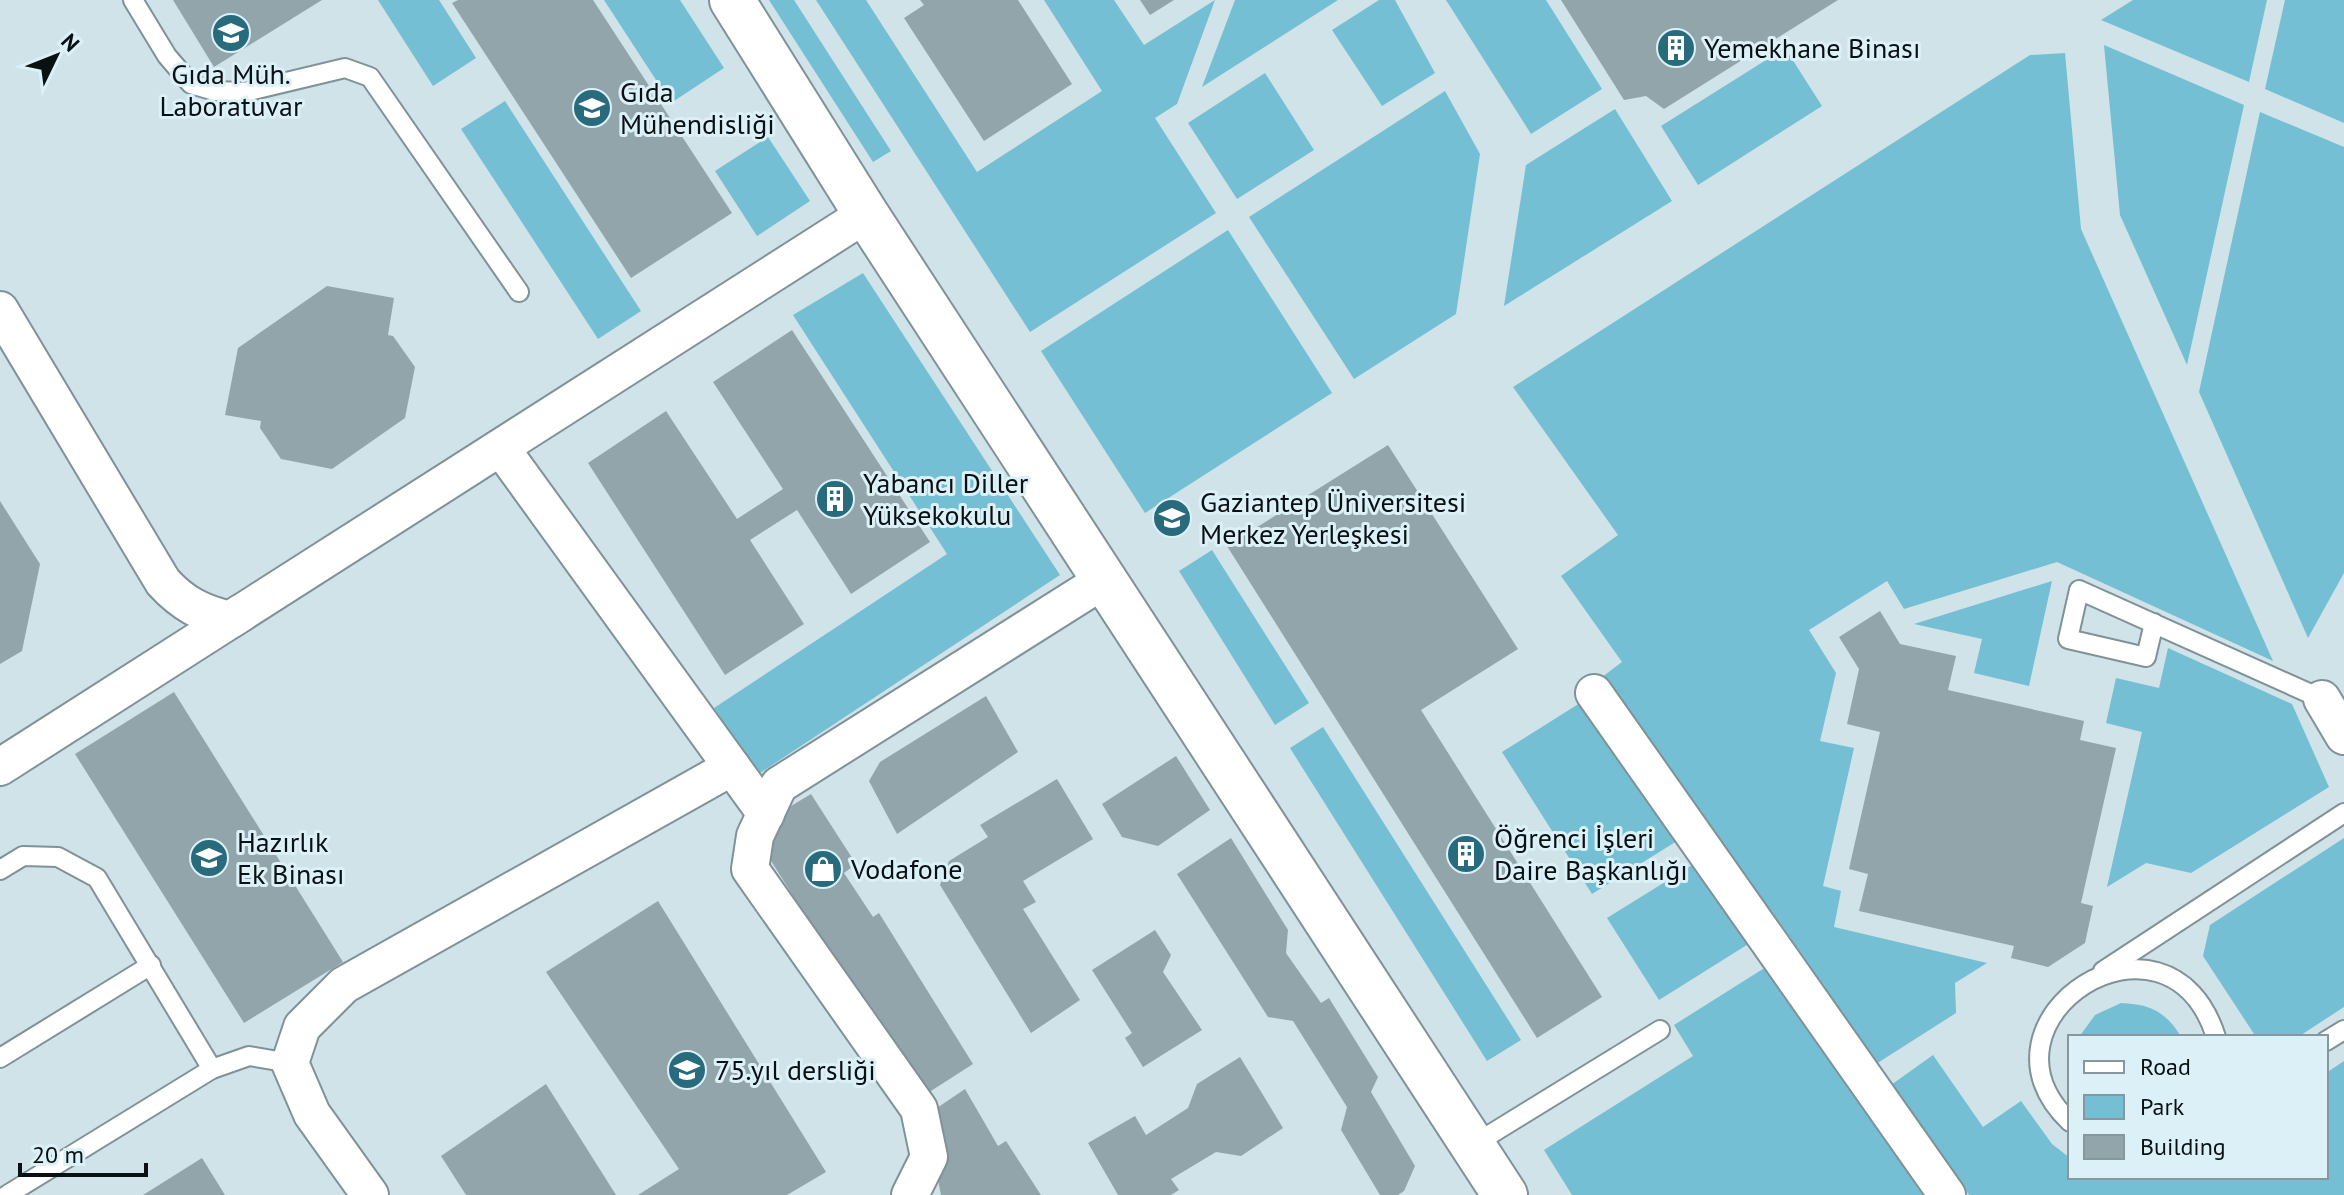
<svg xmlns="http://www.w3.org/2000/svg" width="2344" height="1195" viewBox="0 0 2344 1195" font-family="'PT Sans',sans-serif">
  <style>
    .green { fill: #75bfd4 }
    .building { fill: #92a5ab }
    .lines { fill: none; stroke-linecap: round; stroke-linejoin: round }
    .lane-casing { stroke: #7f9298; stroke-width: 22 }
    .street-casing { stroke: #7f9298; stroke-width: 40 }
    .secondary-casing { stroke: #7f9298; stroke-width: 48 }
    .lane { stroke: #fff; stroke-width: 18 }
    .street { stroke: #fff; stroke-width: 36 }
    .secondary { stroke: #fff; stroke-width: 44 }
    .labels { text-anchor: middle; stroke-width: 6; stroke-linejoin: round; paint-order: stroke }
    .poi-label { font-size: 28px; fill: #0a1113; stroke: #dcf1f7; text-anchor: start }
  </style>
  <rect width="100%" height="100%" fill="#cfe3e9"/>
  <g class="green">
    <polygon points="378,0 439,0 476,58 433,86"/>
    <polygon points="604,0 680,0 724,68 671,103"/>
    <polygon points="769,0 794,0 891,151 873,162"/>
    <polygon points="816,0 866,0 977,172 1102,91 1044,0 1114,0 1144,45 1215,0 1177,104 1155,118 1216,213 1030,332"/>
    <polygon points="1235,0 1338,0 1202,87"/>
    <polygon points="1379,0 1395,0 1435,73 1382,106 1332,30"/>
    <polygon points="1446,0 1546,0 1602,89 1531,134"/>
    <polygon points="2133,0 2267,0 2249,82 2101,20"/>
    <polygon points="2285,0 2344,0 2344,123 2265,89"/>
    <polygon points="2104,45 2244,105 2187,365 2120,215"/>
    <polygon points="1785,48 1822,106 1698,185 1661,126"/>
    <polygon points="2065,53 2081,229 2273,661 2057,562 1904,609 1887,581 1809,630 1836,673 1820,741 1854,748 1823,886 1841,891 1834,927 1987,963 1955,983 1956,1013 1876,1064 1602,677 1622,662 1561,576 1618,535 1513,387 2030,55"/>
    <polygon points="1265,73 1314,150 1237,199 1188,123"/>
    <polygon points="1445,91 1480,154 1456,314 1354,379 1249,217"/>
    <polygon points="505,101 641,311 598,339 461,129"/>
    <polygon points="1615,109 1672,201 1504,306 1526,165"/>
    <polygon points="2260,112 2344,147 2344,573 2308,638 2199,392"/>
    <polygon points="768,137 810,201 757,236 715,171"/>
    <polygon points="1228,230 1332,393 1145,513 1041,351"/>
    <polygon points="863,273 1060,575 757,775 714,708 947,554 793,315"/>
    <polygon points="1212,550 1309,703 1275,725 1179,571"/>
    <polygon points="2052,581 2029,686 1974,673 1982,639 1914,624"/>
    <polygon points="2168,648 2292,704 2329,787 2191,873 2146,863 2107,887 2142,732 2106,723 2116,678 2159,688"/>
    <polygon points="1580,703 1677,841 1592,894 1502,752"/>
    <polygon points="1323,727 1521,1040 1487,1061 1290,748"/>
    <polygon points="2344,838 2344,1007 2298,1037 2256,1037 2203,956 2210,925"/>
    <polygon points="1694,864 1750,943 1659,1000 1607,918"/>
    <polygon points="1766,967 1927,1195 1572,1195 1544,1150 1693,1056 1674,1025"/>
    <path d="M2121 1003C2149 1004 2167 1012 2181 1037H2079L2095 1015Z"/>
    <polygon points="1933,1055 1983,1127 2021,1101 2052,1144 2070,1158 2070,1177 2326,1177 2326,1073 2344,1061 2344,1195 1969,1195 1891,1085"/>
  </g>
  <g class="building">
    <polygon points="173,0 322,0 214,67"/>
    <polygon points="458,0 593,0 732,213 631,278 452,3"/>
    <polygon points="920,0 1018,0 1072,84 984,141 904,18 924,5"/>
    <polygon points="1140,0 1174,0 1150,15"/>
    <polygon points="1561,0 1838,0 1664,109 1646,96 1624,100"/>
    <polygon points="327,286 394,298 388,335 393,336 415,367 405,418 332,469 281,459 260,428 261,421 225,415 238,348"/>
    <polygon points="792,330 930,542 851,594 797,510 750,540 804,624 725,675 588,463 666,411 737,519 783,489 713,382"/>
    <polygon points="1388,445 1518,649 1421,710 1602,997 1537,1038 1227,546"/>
    <polygon points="0,501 40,564 22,651 0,664"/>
    <polygon points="1880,611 1900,644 1956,656 1948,690 2084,721 2080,740 2116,748 2081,903 2093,906 2085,943 2048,967 2011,958 2014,946 1859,911 1868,874 1849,869 1880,732 1847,724 1859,669 1839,637"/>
    <polygon points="174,692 343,962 244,1023 75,754"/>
    <polygon points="986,696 1018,752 897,834 869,781 880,762"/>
    <polygon points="1176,756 1210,810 1158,846 1122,837 1102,804"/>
    <polygon points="1057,779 1093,839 1023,881 1036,902 1023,909 1080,1000 1031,1033 940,885 949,861 988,837 980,825"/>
    <polygon points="811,794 856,864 844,873 873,917 879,913 973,1064 920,1098 768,856 781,812"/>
    <polygon points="1231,838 1288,930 1286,953 1321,1003 1329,998 1378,1077 1371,1092 1415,1166 1404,1191 1398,1195 1380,1195 1341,1130 1347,1107 1293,1021 1268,1017 1177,874"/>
    <polygon points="658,901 826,1172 787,1195 638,1195 679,1169 546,972"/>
    <polygon points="1155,930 1171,955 1163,972 1202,1030 1143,1067 1125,1038 1132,1033 1092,970"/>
    <polygon points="1240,1057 1283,1128 1241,1156 1216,1152 1171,1179 1179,1190 1171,1195 1118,1195 1088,1143 1135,1116 1146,1135 1188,1108 1197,1084"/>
    <polygon points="546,1084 616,1195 466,1195 441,1156"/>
    <polygon points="965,1089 998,1146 1006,1141 1041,1195 941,1195 925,1116"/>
    <polygon points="202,1158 225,1195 143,1195"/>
  </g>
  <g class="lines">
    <defs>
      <g id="lane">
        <polyline points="133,0 167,56 191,84 215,91 245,92 345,68 370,77 519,292"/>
        <polyline points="2154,623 2146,657 2068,639 2079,590 2322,699"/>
        <polyline points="0,870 23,856 58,857 97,878 212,1069"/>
        <polyline points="2103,971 2344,813"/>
        <polyline points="2326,1041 2344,1030"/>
        <polyline points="0,1058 151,965"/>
        <path d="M2070 1122C1962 1020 2168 886 2216 1037"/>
        <polyline points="1473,1145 1660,1030"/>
        <polyline points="7,1195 212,1069 249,1056 290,1063"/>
      </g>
      <g id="street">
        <path d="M0 310 163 582C183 604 201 613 230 620L866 214"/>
        <polyline points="501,448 766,814"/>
        <polyline points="1594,693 1947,1195"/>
        <polyline points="2322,699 2344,736"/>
        <polyline points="0,767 241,613"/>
        <polyline points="370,1195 312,1114 290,1063 302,1027 344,985 732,767"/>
        <polyline points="910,1195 929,1157 919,1109 750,869 755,836 779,785 1104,580"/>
      </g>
      <polyline id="secondary" points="732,0 866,214 1505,1195"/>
    </defs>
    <use href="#lane" class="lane-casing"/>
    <use href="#street" class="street-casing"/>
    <use href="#secondary" class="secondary-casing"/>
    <use href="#lane" class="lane"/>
    <use href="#street" class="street"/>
    <use href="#secondary" class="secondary"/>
  </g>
  <defs>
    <symbol id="university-disc" viewBox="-11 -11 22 22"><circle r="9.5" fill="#276b7c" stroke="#dcf1f7"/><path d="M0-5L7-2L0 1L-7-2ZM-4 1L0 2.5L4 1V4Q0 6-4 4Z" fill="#fff"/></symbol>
    <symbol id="building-disc" viewBox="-11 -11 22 22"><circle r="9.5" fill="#276b7c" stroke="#dcf1f7"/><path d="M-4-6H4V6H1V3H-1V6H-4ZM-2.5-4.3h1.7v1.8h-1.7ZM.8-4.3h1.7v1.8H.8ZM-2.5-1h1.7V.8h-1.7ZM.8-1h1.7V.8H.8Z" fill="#fff"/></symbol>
    <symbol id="shop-disc" viewBox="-11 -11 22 22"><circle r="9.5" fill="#276b7c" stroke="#dcf1f7"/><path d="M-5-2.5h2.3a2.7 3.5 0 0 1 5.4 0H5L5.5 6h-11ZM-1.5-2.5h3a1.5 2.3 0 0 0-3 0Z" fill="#fff"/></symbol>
  </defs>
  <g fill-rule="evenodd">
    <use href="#university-disc" x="209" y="11" width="44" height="44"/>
    <use href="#building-disc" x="1654" y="26" width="44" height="44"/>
    <use href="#university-disc" x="570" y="86" width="44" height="44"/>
    <use href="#building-disc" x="813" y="477" width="44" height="44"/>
    <use href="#university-disc" x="1150" y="496" width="44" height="44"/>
    <use href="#building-disc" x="1444" y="832" width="44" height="44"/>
    <use href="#university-disc" x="187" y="836" width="44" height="44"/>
    <use href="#shop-disc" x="801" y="847" width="44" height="44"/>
    <use href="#university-disc" x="665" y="1048" width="44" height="44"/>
  </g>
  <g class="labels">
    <g class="poi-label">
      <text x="1704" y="58">Yemekhane Binası</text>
      <text x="231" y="84" text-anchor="middle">Gıda Müh.<tspan x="231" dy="32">Laboratuvar</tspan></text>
      <text x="620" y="102">Gıda<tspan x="620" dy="32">Mühendisliği</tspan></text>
      <text x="863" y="493">Yabancı Diller<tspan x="863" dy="32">Yüksekokulu</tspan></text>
      <text x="1200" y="512">Gaziantep Üniversitesi<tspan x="1200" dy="32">Merkez Yerleşkesi</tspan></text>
      <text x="1494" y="848">Öğrenci İşleri<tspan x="1494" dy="32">Daire Başkanlığı</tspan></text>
      <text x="237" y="852">Hazırlık<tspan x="237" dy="32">Ek Binası</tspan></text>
      <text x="851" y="879">Vodafone</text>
      <text x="715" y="1080">75.yıl dersliği</text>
    </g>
  </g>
  <rect x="2068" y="1035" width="260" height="144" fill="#dcf1f7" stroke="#88979c" stroke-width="2"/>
  <rect x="2084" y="1061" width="40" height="12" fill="#ffffff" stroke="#88979c" stroke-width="2"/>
  <text x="2140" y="1075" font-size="24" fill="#0a1113">Road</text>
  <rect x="2084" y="1095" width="40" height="24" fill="#75bfd4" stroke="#88979c" stroke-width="2"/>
  <text x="2140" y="1115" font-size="24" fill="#0a1113">Park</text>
  <rect x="2084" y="1135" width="40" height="24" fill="#92a5ab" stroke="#88979c" stroke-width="2"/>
  <text x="2140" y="1155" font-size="24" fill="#0a1113">Building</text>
  <g transform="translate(56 56) rotate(47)" stroke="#dcf1f7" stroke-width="6" paint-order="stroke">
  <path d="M0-6L14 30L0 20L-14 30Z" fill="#0a1113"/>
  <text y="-12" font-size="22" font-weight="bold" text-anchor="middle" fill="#0a1113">N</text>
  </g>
  <path d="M20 1163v12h126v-12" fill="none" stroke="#0a1113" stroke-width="4"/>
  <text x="32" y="1163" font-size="24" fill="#0a1113" stroke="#dcf1f7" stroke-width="6" paint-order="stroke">20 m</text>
</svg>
